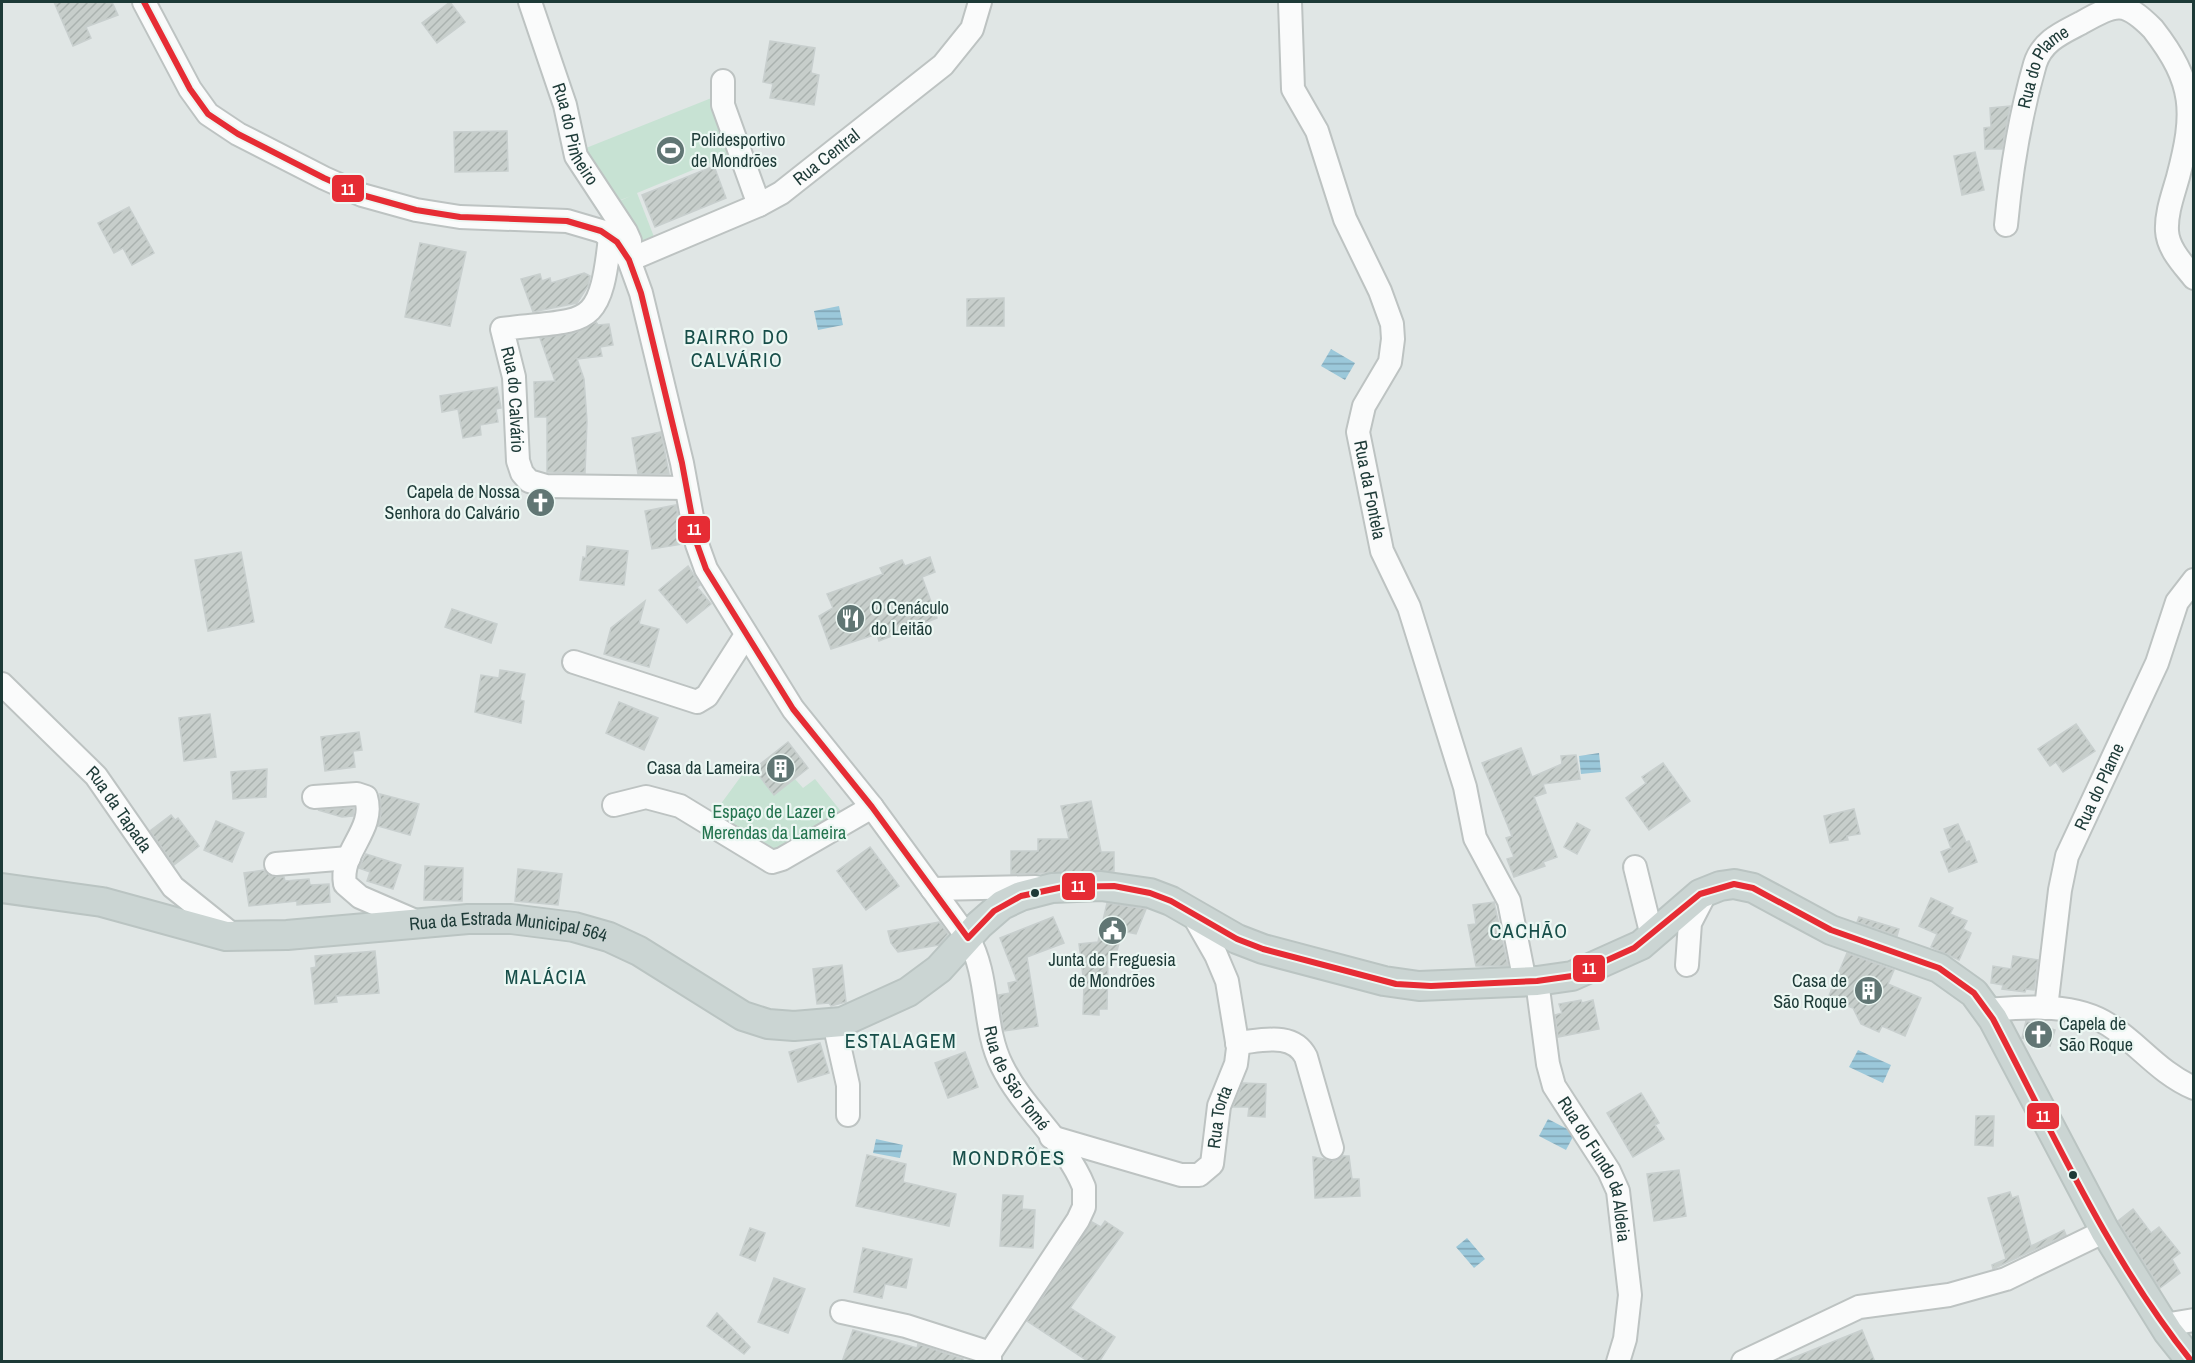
<svg xmlns="http://www.w3.org/2000/svg" width="2195" height="1363" viewBox="0 0 2195 1363" font-family="'Archivo Narrow',sans-serif">
  <style>
    .green { fill: #c7e2d3 }
    .water { fill: url(#water-rules) }
    .building { fill: url(#building-hatch); stroke: #c8cfce; stroke-width: 1.5 }
    .lines { fill: none; stroke-linecap: round; stroke-linejoin: round }
    .minor-casing { stroke: #bdc3c2; stroke-width: 26 }
    .major-casing { stroke: #bac4c2; stroke-width: 32 }
    .minor { stroke: #fafbfb; stroke-width: 22 }
    .major { stroke: #cbd5d3; stroke-width: 28 }
    .bus-1-casing { stroke: #ecf7f3; stroke-width: 10 }
    .bus-1 { stroke: #e62c34; stroke-width: 6 }
    .bus-dot { fill: #1d3a37; stroke: #ecf7f3; stroke-width: 2 }
    .labels { text-anchor: middle; stroke-width: 4.5; stroke-linejoin: round; paint-order: stroke }
    .street-label { font-size: 18px; fill: #1d3a37; stroke: #ecf7f3 }
    .poi-label { font-size: 18px; fill: #1d3a37; stroke: #ecf7f3; text-anchor: start }
    .park-label { font-size: 18px; fill: #24744f; stroke: #ecf7f3 }
    .neighbourhood-label { font-size: 20px; letter-spacing: 1.5px; fill: #174e49; stroke: #ecf7f3 }
    .quarter-label { font-size: 21px; letter-spacing: 1.5px; fill: #174e49; stroke: #ecf7f3 }
    .line-badge { stroke: #ecf7f3; stroke-width: 2 }
    .badge-label { font-size: 16px; text-anchor: middle; font-weight: bold; fill: #fff }
  </style>
  <defs>
    <pattern id="water-rules" width="6" height="5" patternUnits="userSpaceOnUse" patternTransform="scale(1.5)"><rect width="6" height="5" fill="#9bc8da"/><path d="M0 2.5h6" fill="none" stroke="#7ea3b2"/></pattern>
    <pattern id="building-hatch" width="6" height="6" patternUnits="userSpaceOnUse" patternTransform="scale(1.5)"><rect width="6" height="6" fill="#c7cecb"/><path d="M-1 1l2-2M0 6l6-6M5 7l2-2" fill="none" stroke="#aab2af"/></pattern>
  </defs>
  <rect width="100%" height="100%" fill="#e0e6e5"/>
  <g class="green">
    <polygon points="714,97 734,153 637,193 656,242 647,246 617,202 631,196 615,202 586,160 586,148"/>
    <polygon points="750,764 774,794 795,779 803,788 815,779 844,815 775,856 712,816"/>
  </g>
  <g class="water">
    <polygon points="839,306 843,325 818,330 814,311"/>
    <polygon points="1331,349 1355,363 1345,380 1321,366"/>
    <polygon points="1599,753 1601,772 1581,774 1579,756"/>
    <polygon points="1858,1050 1891,1065 1883,1083 1849,1067"/>
    <polygon points="1548,1119 1575,1133 1566,1150 1539,1136"/>
    <polygon points="876,1139 903,1145 900,1158 873,1153"/>
    <polygon points="1467,1238 1485,1259 1474,1268 1456,1247"/>
  </g>
  <g class="building">
    <polygon points="54,2 112,2 118,15 86,27 91,38 73,46"/>
    <polygon points="450,2 465,22 437,43 422,23"/>
    <polygon points="770,41 815,48 811,73 819,75 814,105 770,98 773,84 763,82"/>
    <polygon points="2010,106 2002,149 1985,149 1984,128 1991,127 1990,108"/>
    <polygon points="507,131 508,171 455,172 454,132"/>
    <polygon points="1975,152 1984,190 1962,195 1954,156"/>
    <polygon points="714,166 726,198 655,227 642,195"/>
    <polygon points="129,207 154,253 132,265 123,248 114,253 98,223"/>
    <polygon points="420,243 466,252 450,326 405,317"/>
    <polygon points="584,273 590,276 588,286 577,303 533,312 521,279 540,274 542,281 550,278 551,283"/>
    <polygon points="1004,298 1004,326 967,326 967,299"/>
    <polygon points="596,322 598,325 609,324 613,345 600,347 602,356 577,359 584,379 587,421 585,473 547,472 547,417 535,417 534,382 555,381 540,338 574,333"/>
    <polygon points="497,387 501,408 496,409 498,422 480,425 481,435 463,438 458,409 442,412 440,396"/>
    <polygon points="661,432 669,474 638,474 632,438"/>
    <polygon points="676,505 683,544 652,549 645,511"/>
    <polygon points="587,546 628,551 624,585 580,580 583,557 586,558"/>
    <polygon points="241,552 254,622 208,631 195,560"/>
    <polygon points="930,557 935,572 922,577 937,618 879,641 877,634 831,649 819,616 833,608 827,594 883,574 880,568 902,560 905,566"/>
    <polygon points="688,566 700,585 697,587 711,604 687,623 659,590"/>
    <polygon points="645,601 639,624 659,629 649,667 604,654 611,628"/>
    <polygon points="452,609 497,624 491,643 445,627"/>
    <polygon points="500,670 525,674 520,700 524,701 521,723 475,712 481,675 499,678"/>
    <polygon points="619,702 658,718 644,750 606,733"/>
    <polygon points="210,714 216,757 184,761 179,718"/>
    <polygon points="2076,724 2095,751 2063,772 2056,762 2050,766 2038,749"/>
    <polygon points="359,732 362,750 353,751 355,767 325,771 321,737"/>
    <polygon points="788,742 808,768 774,795 754,769"/>
    <polygon points="1521,748 1532,777 1562,764 1561,756 1576,755 1580,779 1543,784 1546,793 1534,797 1557,857 1543,862 1545,866 1514,877 1507,859 1514,857 1506,838 1512,836 1482,763"/>
    <polygon points="1663,763 1690,801 1649,830 1626,798 1646,783 1642,777"/>
    <polygon points="267,769 266,797 233,799 231,772"/>
    <polygon points="380,794 419,804 410,835 378,826 381,814"/>
    <polygon points="1091,801 1101,852 1114,852 1114,871 1011,874 1011,851 1038,851 1038,839 1069,839 1061,806"/>
    <polygon points="354,808 353,816 342,817 318,810"/>
    <polygon points="1854,809 1860,834 1847,836 1848,840 1830,843 1824,816"/>
    <polygon points="171,815 175,820 178,818 199,846 174,865 150,831"/>
    <polygon points="216,821 244,833 232,862 204,850"/>
    <polygon points="1577,823 1590,830 1577,854 1564,847"/>
    <polygon points="1958,824 1966,842 1969,841 1977,862 1949,872 1941,852 1951,848 1944,829"/>
    <polygon points="870,847 899,886 866,910 837,871"/>
    <polygon points="366,854 401,865 393,889 367,881 370,872 359,868"/>
    <polygon points="425,866 463,868 462,901 424,900"/>
    <polygon points="518,869 562,874 558,905 515,901"/>
    <polygon points="264,870 271,876 284,877 285,881 309,879 310,885 329,884 330,902 297,905 297,901 249,906 244,873"/>
    <polygon points="1931,898 1953,908 1950,914 1967,921 1963,929 1971,933 1959,960 1931,947 1937,934 1919,926"/>
    <polygon points="1494,902 1508,966 1476,966 1468,925 1476,924 1473,905"/>
    <polygon points="1107,903 1146,909 1136,934 1122,931 1116,955 1108,959 1107,1009 1099,1009 1099,1015 1083,1014 1084,984 1079,944 1098,942"/>
    <polygon points="1053,917 1064,943 1027,957 1038,1026 1004,1031 998,995 1010,993 1008,983 1017,981 1000,938"/>
    <polygon points="1859,917 1899,929 1897,936 1857,922"/>
    <polygon points="939,922 948,934 939,945 898,952 891,943 888,931"/>
    <polygon points="375,951 379,993 336,996 337,1002 315,1004 311,968 316,967 315,956"/>
    <polygon points="1847,953 1894,970 1888,984 1921,998 1905,1036 1882,1026 1879,1032 1861,1024 1853,1008 1828,998"/>
    <polygon points="2013,956 2038,960 2034,990 2026,989 2025,992 2002,989 2003,985 1991,983 1993,966 2011,969"/>
    <polygon points="842,965 846,1002 831,1006 829,1003 817,1004 813,969"/>
    <polygon points="1581,1000 1582,1003 1593,1000 1599,1029 1558,1037 1555,1015 1562,1013 1559,1004"/>
    <polygon points="2026,1021 2055,1030 2050,1046 2022,1038"/>
    <polygon points="820,1043 829,1073 798,1082 789,1052"/>
    <polygon points="965,1052 978,1087 948,1098 935,1063"/>
    <polygon points="1243,1083 1266,1084 1265,1117 1248,1116 1249,1107 1233,1107"/>
    <polygon points="1641,1093 1659,1123 1655,1125 1664,1139 1633,1157 1607,1113"/>
    <polygon points="1976,1116 1994,1116 1993,1146 1975,1145"/>
    <polygon points="867,1155 906,1164 903,1182 956,1194 949,1226 856,1206"/>
    <polygon points="1343,1156 1349,1156 1352,1179 1359,1179 1360,1196 1315,1198 1313,1157 1335,1161"/>
    <polygon points="1679,1170 1686,1216 1654,1221 1647,1174"/>
    <polygon points="2010,1192 2012,1198 2018,1196 2031,1246 2064,1230 2066,1235 1993,1269 1992,1265 2006,1259 1988,1198"/>
    <polygon points="1003,1195 1023,1196 1022,1209 1035,1210 1033,1248 1000,1246"/>
    <polygon points="2133,1209 2151,1233 2159,1227 2180,1253 2172,1259 2180,1273 2160,1288 2118,1221"/>
    <polygon points="1105,1221 1123,1233 1070,1308 1115,1337 1099,1362 1089,1362 1027,1321 1092,1222 1101,1227"/>
    <polygon points="750,1228 765,1233 755,1261 740,1255"/>
    <polygon points="863,1248 912,1259 906,1288 885,1284 882,1298 854,1292"/>
    <polygon points="774,1278 805,1289 788,1333 758,1322"/>
    <polygon points="717,1313 750,1347 744,1354 707,1326"/>
    <polygon points="853,1330 917,1348 918,1344 963,1359 963,1362 842,1362"/>
    <polygon points="1862,1330 1875,1362 1785,1362 1785,1361"/>
  </g>
  <g class="lines">
    <defs>
      <g id="minor">
        <path id="s1" d="M144 2 190 89 208 114 238 134 324 178 362 195 416 210 460 217 567 221 601 231 617 242 629 260 641 293 682 463 697 544 706 569 793 709 872 807 968 938C990 976 982 1027 1002 1066 1023 1109 1066 1142 1084 1187V1207L1078 1220 990 1353V1362"/>
        <path id="s2" d="M530 2 565 105 576 156 626 232 630 241 629 258"/>
        <path id="s3" d="M1290 2 1293 89 1317 131 1345 219 1380 291 1392 324 1393 339 1390 362 1364 406 1358 432 1382 551 1409 607 1465 787 1475 838 1509 901 1525 982"/>
        <polyline points="723,81 723,105 759,205"/>
        <path id="s4" d="M2006 225C2011 171 2020 116 2035 64 2042 41 2062 33 2081 23 2117 3 2124 0 2153 29 2195 83 2195 113 2178 177 2173 195 2166 213 2167 231 2168 249 2183 264 2194 278"/>
        <path id="s5" d="M610 237C600 332 588 318 502 329L514 377 518 461 522 473 529 481 546 486 686 488"/>
        <path id="s6" d="M629 260 759 205 781 193 943 65 972 29 980 2"/>
        <polyline points="574,662 697,702 707,696 746,635"/>
        <path id="s7" d="M2 684 96 776 173 887 234 936"/>
        <path d="M314 797 357 794 366 797C376 830 339 852 345 884L360 897 420 923"/>
        <polyline points="614,805 646,797 680,806 772,862 782,859 872,807"/>
        <polyline points="276,864 349,858"/>
        <polyline points="1635,867 1652,936"/>
        <polyline points="932,889 1036,887"/>
        <polyline points="1687,965 1690,923 1705,894"/>
        <path id="s8" d="M1537 981 1548 1064 1554 1086 1609 1171 1618 1191 1630 1295 1625 1339 1618 1362"/>
        <path id="s9" d="M2046 1008 2060 890 2067 856 2157 663 2177 602 2194 580"/>
        <path d="M1987 1010C2026 1007 2074 1002 2109 1025 2139 1044 2159 1073 2194 1088"/>
        <polyline points="834,1023 848,1085 848,1115"/>
        <path d="M1237 1043C1261 1041 1293 1031 1306 1057L1332 1148"/>
        <path id="s10" d="M1051 1137 1181 1175H1199L1212 1164 1219 1106 1236 1064 1238 1048 1227 981 1216 955 1192 913"/>
        <polyline points="842,1312 906,1326 990,1353"/>
        <polyline points="2164,1325 2194,1320"/>
        <polyline points="1743,1362 1859,1307 1949,1295 2006,1279 2105,1231"/>
      </g>
      <g id="major">
        <path id="s11" d="M2 888 102 902 226 936 287 935 468 919H511L574 927 609 937 639 951 743 1016 768 1024 794 1026 842 1022 908 992 939 969 979 925 1002 905 1021 896 1052 888 1101 886 1150 893 1171 901 1237 939 1263 949 1384 981 1419 986 1537 981 1572 976 1641 945 1700 894 1720 886 1734 884 1753 888 1831 930 1939 968 1974 993 1993 1019 2105 1231 2168 1332 2192 1362"/>
      </g>
    </defs>
    <use href="#minor" class="minor-casing"/>
    <use href="#major" class="major-casing"/>
    <use href="#minor" class="minor"/>
    <use href="#major" class="major"/>
    <defs>
      <path id="bus-1" d="M144 2 190 89 208 114 238 134 324 178 362 195 416 210 460 217 567 221 601 231 617 242 629 260 641 293 682 463 697 544 706 569 793 709 872 807 968 938 994 911 1021 896 1063 887 1114 886 1150 893 1171 901 1237 939 1263 949 1396 984 1431 986 1537 981 1572 976 1634 948 1700 894 1734 884 1753 888 1831 930 1939 968 1974 993 1993 1019C2054 1135 2109 1259 2192 1362"/>
    </defs>
    <use href="#bus-1" class="bus-1-casing"/>
    <use href="#bus-1" class="bus-1"/>
  </g>
  <defs>
    <symbol id="stadium-disc" viewBox="-11 -11 22 22"><circle r="9.5" fill="#617674" stroke="#ecf7f3"/><path d="M0-5a6.5 5 0 1 0 0 10a6.5 5 0 1 0 0-10ZM-3.5-1.8h7v3.6h-7Z" fill="#fff"/></symbol>
    <symbol id="church-disc" viewBox="-11 -11 22 22"><circle r="9.5" fill="#617674" stroke="#ecf7f3"/><path d="M-1.2-6h2.4v3.5h3.3v2.4h-3.3V6h-2.4V-.1h-3.3v-2.4h3.3Z" fill="#fff"/></symbol>
    <symbol id="restaurant-disc" viewBox="-11 -11 22 22"><circle r="9.5" fill="#617674" stroke="#ecf7f3"/><path d="M-5-6h1v4h1v-4h1v4h1v-4h1v5L-1.5 .5V6h-2V.5L-5-1ZM5-6V6H3V1.5H1.5Q1.5-4 5-6Z" fill="#fff"/></symbol>
    <symbol id="building-disc" viewBox="-11 -11 22 22"><circle r="9.5" fill="#617674" stroke="#ecf7f3"/><path d="M-4-6H4V6H1V3H-1V6H-4ZM-2.5-4.3h1.7v1.8h-1.7ZM.8-4.3h1.7v1.8H.8ZM-2.5-1h1.7V.8h-1.7ZM.8-1h1.7V.8H.8Z" fill="#fff"/></symbol>
    <symbol id="civic-disc" viewBox="-11 -11 22 22"><circle r="9.5" fill="#617674" stroke="#ecf7f3"/><path d="M-.6-6.5H3V-4.5H.6V-3L4-1V1h2V6H-6V1h2V-1L-.6-3ZM-1.2 2.5V6h2.4V2.5Z" fill="#fff"/></symbol>
  </defs>
  <g fill-rule="evenodd">
    <use href="#stadium-disc" x="654" y="134" width="33" height="33"/>
    <use href="#church-disc" x="524" y="486" width="33" height="33"/>
    <use href="#restaurant-disc" x="834" y="602" width="33" height="33"/>
    <use href="#building-disc" x="764" y="752" width="33" height="33"/>
    <use href="#civic-disc" x="1096" y="914" width="33" height="33"/>
    <use href="#building-disc" x="1852" y="974" width="33" height="33"/>
    <use href="#church-disc" x="2022" y="1018" width="33" height="33"/>
  </g>
  <g class="bus-dot">
    <circle cx="1035" cy="893" r="5"/>
    <circle cx="2073" cy="1175" r="5"/>
  </g>
  <g class="labels">
    <g class="street-label">
      <text dy="6" stroke="none"><textPath href="#s4" startOffset="165">Rua do Plame</textPath></text>
      <text dy="6" stroke="none"><textPath href="#s2" startOffset="140">Rua do Pinheiro</textPath></text>
      <text dy="6" stroke="none"><textPath href="#s6" startOffset="224">Rua Central</textPath></text>
      <text dy="6" stroke="none"><textPath href="#s5" startOffset="240">Rua do Calvário</textPath></text>
      <text dy="6" stroke="none"><textPath href="#s3" startOffset="518">Rua da Fontela</textPath></text>
      <text dy="6" stroke="none"><textPath href="#s9" startOffset="230">Rua do Plame</textPath></text>
      <text dy="6" stroke="none"><textPath href="#s7" startOffset="172">Rua da Tapada</textPath></text>
      <text dy="6" stroke="none"><textPath href="#s11" startOffset="513">Rua da Estrada Municipal 564</textPath></text>
      <text dy="6" stroke="none"><textPath href="#s1" startOffset="1510">Rua de São Tomé</textPath></text>
      <text dy="6" stroke="none"><textPath href="#s10" startOffset="218">Rua Torta</textPath></text>
      <text dy="6" stroke="none"><textPath href="#s8" startOffset="201">Rua do Fundo da Aldeia</textPath></text>
    </g>
    <g class="poi-label">
      <text x="691" y="146">Polidesportivo<tspan x="691" dy="21">de Mondrões</tspan></text>
      <text x="520" y="498" text-anchor="end">Capela de Nossa<tspan x="520" dy="21">Senhora do Calvário</tspan></text>
      <text x="871" y="614">O Cenáculo<tspan x="871" dy="21">do Leitão</tspan></text>
      <text x="760" y="774" text-anchor="end">Casa da Lameira</text>
      <text x="1112" y="966" text-anchor="middle">Junta de Freguesia<tspan x="1112" dy="21">de Mondrões</tspan></text>
      <text x="1847" y="987" text-anchor="end">Casa de<tspan x="1847" dy="21">São Roque</tspan></text>
      <text x="2059" y="1030">Capela de<tspan x="2059" dy="21">São Roque</tspan></text>
    </g>
    <g class="park-label">
      <text x="774" y="818">Espaço de Lazer e<tspan x="774" dy="21">Merendas da Lameira</tspan></text>
    </g>
    <g class="neighbourhood-label">
      <text x="737" y="344">BAIRRO DO<tspan x="737" dy="23">CALVÁRIO</tspan></text>
      <text x="1529" y="938">CACHÃO</text>
      <text x="546" y="984">MALÁCIA</text>
      <text x="901" y="1048">ESTALAGEM</text>
    </g>
    <g class="quarter-label">
      <text x="1009" y="1165">MONDRÕES</text>
    </g>
  </g>
  <g class="line-badge">
    <rect x="331" y="174" width="34" height="29" rx="6" fill="#e62c34"/>
    <rect x="677" y="515" width="34" height="29" rx="6" fill="#e62c34"/>
    <rect x="1061" y="872" width="35" height="29" rx="6" fill="#e62c34"/>
    <rect x="1572" y="954" width="34" height="29" rx="6" fill="#e62c34"/>
    <rect x="2026" y="1102" width="34" height="28" rx="6" fill="#e62c34"/>
  </g>
  <g class="badge-label">
    <text x="348" y="195">11</text>
    <text x="694" y="535">11</text>
    <text x="1078" y="892">11</text>
    <text x="1589" y="974">11</text>
    <text x="2043" y="1122">11</text>
  </g>
  <rect width="2195" height="1363" fill="none" stroke="#1d3a37" stroke-width="6"/>
</svg>
